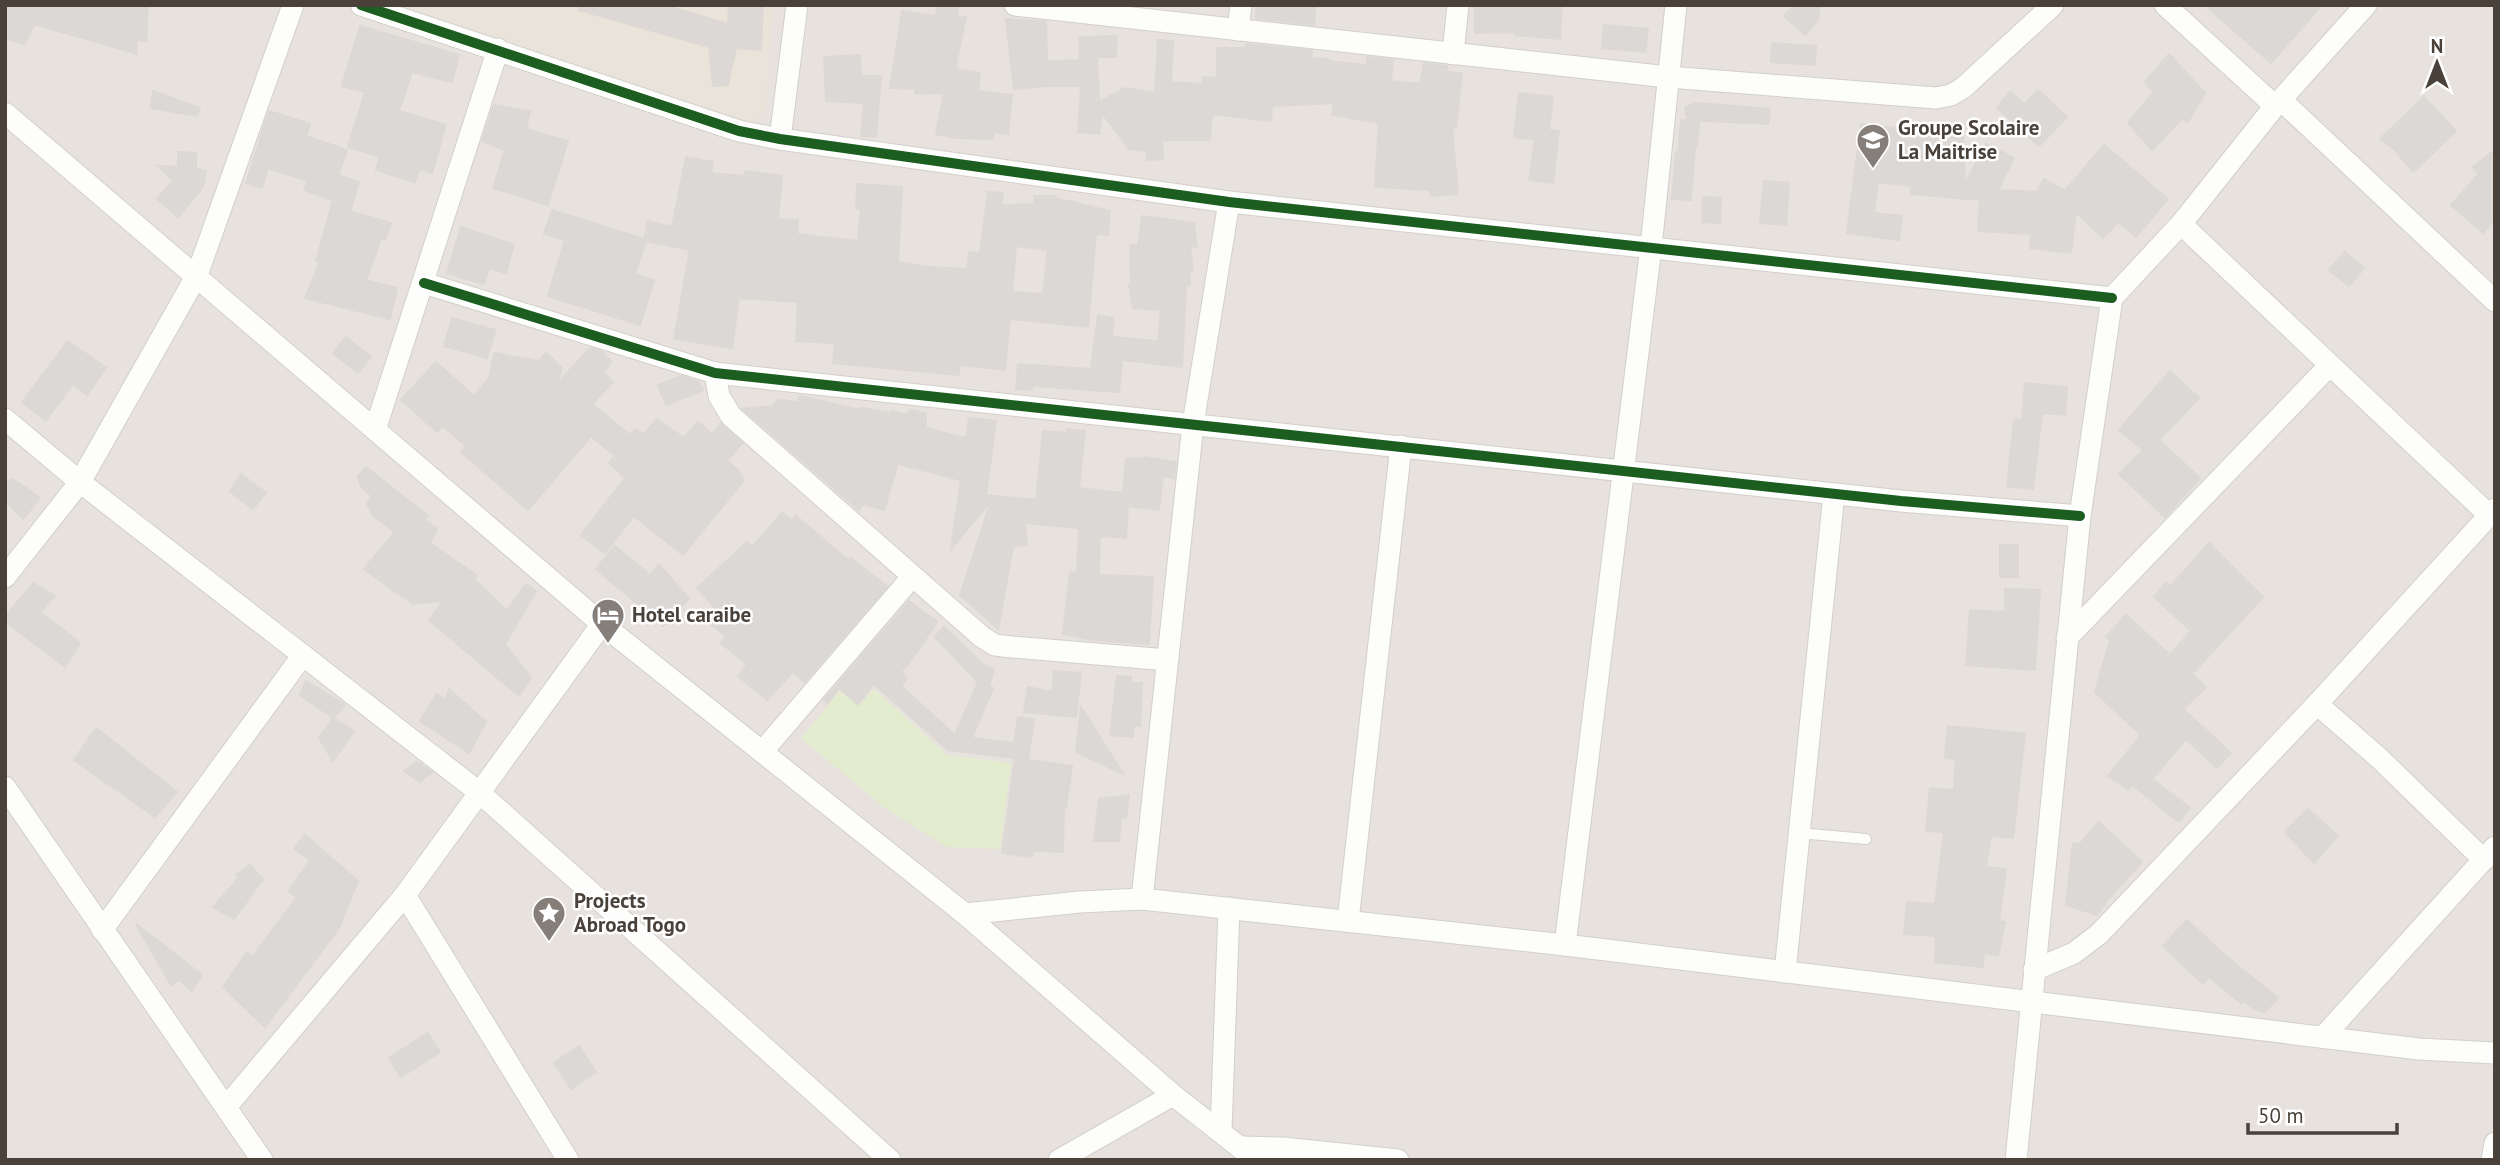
<svg xmlns="http://www.w3.org/2000/svg" width="2500" height="1165" viewBox="0 0 2500 1165" font-family="'PT Sans',sans-serif">
  <style>
    .residential { fill: #e7e2dd }
    .education { fill: #eae3da }
    .green { fill: #e4ecd0 }
    .building { fill: #dcd8d5; stroke: #dcd8d4; stroke-width: 2; fill-rule: evenodd }
    .lines { fill: none; stroke-linecap: round; stroke-linejoin: round }
    .service-casing { stroke: #d2cfcc; stroke-width: 12 }
    .minor-casing { stroke: #d2cfcc; stroke-width: 23 }
    .service { stroke: #fdfdfc; stroke-width: 10 }
    .minor { stroke: #fdfdfc; stroke-width: 21 }
    .cycleway-casing { stroke: #fff; stroke-width: 15 }
    .cycleway { stroke: #1b5e20; stroke-width: 10 }
    .labels { text-anchor: middle; stroke-width: 5; stroke-linejoin: round; paint-order: stroke }
    .poi-label { font-size: 21px; font-weight: bold; fill: #4a423a; stroke: #fff; text-anchor: start }
  </style>
  <rect width="100%" height="100%" fill="#f4f1ee"/>
  <rect class="residential" x="5" y="5" width="2490" height="1155"/>
  <polygon class="education" points="397,5 773,5 765,114 752,123"/>
  <polygon class="green" points="874,689 947,755 1011,763 1000,849 947,847 885,808 801,738 840,691 858,706"/>
  <g class="building">
    <polygon points="5,5 148,5 146,41 136,40 137,54 34,24 25,44 5,38"/>
    <polygon points="580,5 664,5 728,24 729,5 763,5 761,50 736,48 728,85 713,86 709,47 579,10"/>
    <polygon points="937,5 958,5 957,16 966,17 955,69 980,73 978,91 1012,95 1008,134 994,132 993,139 956,138 936,134 944,93 915,94 915,89 890,88 902,11 936,16"/>
    <polygon points="1257,5 1316,5 1314,25 1256,18"/>
    <polygon points="1475,5 1562,5 1560,39 1515,35 1515,32 1475,33"/>
    <polygon points="1794,5 1820,5 1818,20 1805,35 1784,16"/>
    <polygon points="2205,5 2322,5 2271,63"/>
    <polygon points="1006,19 1046,22 1047,61 1080,60 1079,37 1117,36 1116,57 1097,57 1099,102 1125,88 1155,93 1158,40 1173,41 1171,82 1202,84 1203,77 1217,78 1217,48 1246,48 1246,44 1312,51 1311,58 1328,59 1328,61 1367,65 1367,57 1393,60 1391,81 1420,84 1424,63 1447,66 1446,72 1462,73 1456,128 1452,128 1458,194 1431,196 1430,190 1375,187 1379,123 1332,115 1334,103 1272,106 1271,121 1212,114 1210,140 1162,140 1163,159 1147,160 1147,151 1129,149 1102,113 1099,134 1078,132 1081,86 1044,86 1014,89"/>
    <polygon points="1604,25 1648,29 1645,52 1602,48"/>
    <polygon points="360,26 459,55 452,82 412,72 399,111 446,125 432,173 419,169 415,182 376,170 380,157 378,156 348,147 365,92 342,86"/>
    <polygon points="1772,43 1816,46 1815,65 1771,62"/>
    <polygon points="2169,54 2205,93 2188,122 2182,119 2152,150 2128,123 2154,92 2145,82"/>
    <polygon points="860,55 861,76 881,76 876,137 861,136 864,103 826,101 824,57"/>
    <polygon points="2038,90 2067,117 2039,146 1997,108 2010,92 2025,104"/>
    <polygon points="153,91 200,108 197,116 151,108"/>
    <polygon points="1519,93 1553,97 1549,130 1559,131 1553,183 1529,180 1535,140 1514,137"/>
    <polygon points="2424,97 2456,131 2413,172 2396,151 2380,139"/>
    <polygon points="1697,103 1770,109 1768,124 1687,120 1685,107"/>
    <polygon points="494,105 530,111 526,129 568,141 548,205 493,188 505,150 482,141"/>
    <polygon points="269,111 310,124 306,136 347,150 338,175 359,182 350,211 391,223 385,240 381,239 366,280 397,288 390,319 305,298 320,262 316,261 333,200 304,190 308,181 268,168 262,188 246,183"/>
    <polygon points="1681,120 1699,122 1697,146 1695,145 1691,200 1672,199 1676,152 1678,152"/>
    <polygon points="1861,124 1918,131 1917,136 1963,134 1965,184 1986,144 2014,158 1998,190 2037,192 2044,179 2065,191 2104,145 2168,199 2136,237 2118,222 2103,238 2076,212 2071,253 2030,248 2031,234 1978,231 1980,200 1911,194 1912,186 1878,182 1874,213 1902,216 1899,240 1847,233"/>
    <polygon points="2495,150 2495,219 2483,233 2451,205 2479,174 2473,167"/>
    <polygon points="178,152 196,153 196,169 206,171 203,187 178,217 157,199 173,181 158,166 178,167"/>
    <path d="M686 157 713 162 711 173 745 176V171L782 176 778 219 798 220 797 234 858 241 861 208H856L857 184 902 187 898 262 928 267 967 269 969 252 980 253 988 192 1003 193 1001 205 1034 204V196H1055V198L1110 211 1108 235 1096 234 1088 327 1010 319 1005 370 960 365 959 375 833 363 835 343 796 341 798 302 739 298 732 348 674 339 690 250 646 241 635 274 654 280 640 325 548 296 565 240 544 234 552 210 644 239 648 221 672 227ZM1016 246 1048 250 1043 294 1012 292Z"/>
    <polygon points="1764,181 1789,183 1786,225 1760,223"/>
    <polygon points="1703,197 1721,198 1720,223 1702,222"/>
    <polygon points="1142,216 1194,223 1197,247 1190,246 1193,272 1189,272 1190,285 1186,285 1182,367 1122,360 1119,392 1032,386 1032,390 1016,389 1018,364 1091,369 1098,315 1114,318 1112,337 1158,341 1161,310 1133,308 1129,285 1131,284 1130,245 1138,246"/>
    <polygon points="461,227 514,245 506,273 489,268 484,284 447,273"/>
    <polygon points="2345,252 2364,268 2349,286 2329,270"/>
    <polygon points="452,318 495,330 487,358 444,346"/>
    <polygon points="346,337 371,357 358,373 333,353"/>
    <polygon points="68,341 106,368 87,395 73,384 46,420 22,402"/>
    <polygon points="590,348 601,351 612,362 603,372 613,382 592,404 630,435 636,429 644,434 657,419 684,438 698,422 712,434 721,424 742,443 727,461 738,470 744,480 683,555 634,516 605,553 581,535 625,478 609,463 615,456 591,436 528,510 461,452 466,446 443,426 437,432 401,400 436,362 474,396 489,378 494,353 539,361 546,353 562,368 557,384"/>
    <polygon points="2170,371 2199,398 2159,440 2200,478 2165,517 2119,474 2143,450 2119,430"/>
    <polygon points="681,376 699,382 703,390 666,405 658,385"/>
    <polygon points="2025,383 2067,387 2065,415 2042,413 2033,489 2007,486 2014,420 2022,420"/>
    <polygon points="800,396 860,410 860,408 891,413 892,411 908,415 910,410 926,413 926,428 966,438 969,418 996,421 986,495 1036,500 1043,431 1067,433 1067,429 1085,431 1079,488 1123,493 1126,458 1143,459 1144,457 1176,462 1174,478 1163,476 1159,510 1128,506 1126,538 1100,536 1099,575 1153,577 1149,644 1092,640 1063,634 1070,572 1077,573 1079,528 1025,523 1027,545 1013,547 998,629 960,595 991,501 951,549 961,480 898,464 884,510 864,504 859,510 743,409 772,406 778,400 798,402"/>
    <polygon points="366,467 428,516 424,519 437,529 430,543 476,575 474,579 507,611 526,584 536,591 505,644 531,678 519,696 429,620 443,601 413,604 364,569 395,532 374,517 367,504 372,496 361,487 358,476"/>
    <polygon points="241,474 266,493 253,509 230,491"/>
    <polygon points="13,479 40,498 23,519 5,500 5,484"/>
    <polygon points="782,513 792,521 796,516 849,561 851,558 887,587 804,682 793,672 767,700 738,676 747,665 721,643 726,637 709,622 718,611 697,588 747,542 752,547"/>
    <polygon points="2209,543 2263,597 2192,674 2206,687 2183,709 2231,753 2217,768 2186,739 2152,779 2190,808 2179,822 2132,785 2128,790 2108,776 2141,735 2095,692 2110,640 2106,637 2126,615 2170,655 2191,631 2154,597 2166,583 2170,587"/>
    <rect x="2000" y="545" width="18" height="32"/>
    <polygon points="615,546 650,575 659,564 689,599 663,626 596,569"/>
    <polygon points="33,583 55,596 40,612 80,643 65,667 5,621 5,617"/>
    <polygon points="2005,589 2040,590 2035,670 1966,665 1970,610 2005,612"/>
    <polygon points="909,601 937,622 908,665 901,671 907,679 901,686 955,735 978,682 935,637 944,627 985,666 994,670 989,686 993,688 972,738 1014,743 1018,717 1034,719 1028,760 1021,759 1072,766 1066,808 1064,807 1063,852 1033,851 1032,857 1002,853 1015,758 948,750 874,684 858,704 839,688 827,704 824,700"/>
    <polygon points="1054,671 1081,673 1076,717 1024,712 1028,687 1052,692"/>
    <polygon points="1117,676 1131,677 1131,683 1142,683 1140,726 1133,726 1133,737 1110,735"/>
    <polygon points="306,681 345,705 333,718 300,695"/>
    <polygon points="449,689 486,722 469,753 420,721 437,694 445,701"/>
    <polygon points="1081,707 1123,774 1076,752"/>
    <polygon points="333,718 354,731 333,761 319,738"/>
    <polygon points="1948,726 2025,734 2013,838 1991,836 1986,867 2006,869 1999,921 2005,922 1998,956 1984,953 1983,967 1935,962 1936,936 1904,934 1907,902 1935,904 1944,832 1926,831 1930,788 1954,790 1956,759 1945,758"/>
    <polygon points="96,728 177,792 155,817 74,760"/>
    <polygon points="417,762 432,772 420,782 404,771"/>
    <polygon points="1129,795 1126,818 1121,818 1119,841 1094,841 1099,799"/>
    <polygon points="2308,809 2338,836 2314,863 2285,832"/>
    <polygon points="2099,822 2142,862 2108,899 2097,915 2066,905 2073,843 2080,844"/>
    <polygon points="305,835 358,881 339,928 265,1027 223,987 247,952 252,957 297,897 289,891 310,860 294,849"/>
    <polygon points="250,865 263,879 234,919 213,907 239,878 236,875"/>
    <polygon points="2187,920 2227,957 2278,998 2264,1012 2254,1009 2244,1001 2242,1004 2209,977 2203,984 2163,946"/>
    <polygon points="136,924 202,975 192,991 179,980 171,985"/>
    <polygon points="428,1033 440,1052 401,1077 389,1058"/>
    <polygon points="579,1046 596,1072 571,1089 554,1063"/>
  </g>
  <g class="lines">
    <defs>
      <polyline id="service" points="1799,833 1866,839"/>
      <g id="minor">
        <polyline points="361,5 739,131 780,139 1229,202 2112,298"/>
        <polyline points="1015,5 1668,77 1936,98 1951,95 1963,88 2053,5"/>
        <polyline points="2165,5 2275,106"/>
        <polyline points="1238,30 1241,5"/>
        <polyline points="1453,54 1458,5"/>
        <polyline points="2281,100 2495,301"/>
        <polyline points="5,113 602,624 965,914 1173,1095 1256,1160"/>
        <polyline points="780,139 797,5"/>
        <polyline points="2181,224 2489,515"/>
        <polyline points="424,283 715,373 1901,501 2080,516"/>
        <polyline points="715,373 719,396 731,416 982,637 995,645 1012,647 1168,660"/>
        <polyline points="5,419 80,482 480,793 890,1160"/>
        <polyline points="375,430 498,49"/>
        <polyline points="5,577 80,482 197,275 293,5"/>
        <polyline points="2067,638 2330,365"/>
        <polyline points="2317,704 2379,758 2484,860"/>
        <polyline points="762,752 912,577"/>
        <polyline points="5,787 262,1160"/>
        <polyline points="405,895 568,1160"/>
        <polyline points="1142,899 1193,424 1229,202"/>
        <polyline points="965,914 1080,902 1142,899 1565,945 2419,1049 2495,1053"/>
        <polyline points="1348,921 1401,446"/>
        <polyline points="102,930 303,655"/>
        <polyline points="1565,945 1651,247 1676,5"/>
        <polyline points="2034,970 2074,953 2099,934 2317,704 2495,509"/>
        <polyline points="1785,972 1834,494"/>
        <polyline points="2323,1037 2495,847"/>
        <polyline points="226,1107 405,895 602,624"/>
        <polyline points="1221,1131 1229,908"/>
        <polyline points="1242,1147 1283,1148 1398,1160"/>
        <polyline points="1059,1160 1173,1095"/>
        <polyline points="2016,1160 2080,516 2112,298 2181,224 2275,106 2366,5"/>
        <polyline points="2492,1160 2495,1143"/>
      </g>
    </defs>
    <use href="#service" class="service-casing"/>
    <use href="#minor" class="minor-casing"/>
    <use href="#service" class="service"/>
    <use href="#minor" class="minor"/>
    <defs>
      <g id="cycleway">
        <polyline points="361,5 739,131 780,139 1229,202 2112,298"/>
        <polyline points="424,283 715,373 1901,501 2080,516"/>
      </g>
    </defs>
    <use href="#cycleway" class="cycleway-casing"/>
    <use href="#cycleway" class="cycleway"/>
  </g>
  <defs>
    <symbol id="school-pin" viewBox="-11 -11 22 30"><path d="M0 17L-7.5 6A9.5 9.5 0 1 1 7.5 6Z" fill="#867f79" stroke="#fff"/><path d="M0-5L7-2L0 1L-7-2ZM-4 1L0 2.5L4 1V4Q0 6-4 4Z" fill="#fff"/></symbol>
    <symbol id="hotel-pin" viewBox="-11 -11 22 30"><path d="M0 17L-7.5 6A9.5 9.5 0 1 1 7.5 6Z" fill="#867f79" stroke="#fff"/><path d="M-6-4.5h1.5V1H6V5H4.5V3h-9V5H-6ZM-4 0a1.8 1.8 0 1 1 3.6 0ZM.5 0V-2.5h3Q6-2.5 6 0Z" fill="#fff"/></symbol>
    <symbol id="sight-pin" viewBox="-11 -11 22 30"><path d="M0 17L-7.5 6A9.5 9.5 0 1 1 7.5 6Z" fill="#867f79" stroke="#fff"/><path d="M0-6L1.8-2.2L6-1.7L2.9 1.2L3.7 5.4L0 3.3L-3.7 5.4L-2.9 1.2L-6-1.7L-1.8-2.2Z" fill="#fff"/></symbol>
  </defs>
  <g fill-rule="evenodd">
    <use href="#school-pin" x="1854" y="121" width="38" height="52"/>
    <use href="#hotel-pin" x="589" y="596" width="38" height="52"/>
    <use href="#sight-pin" x="530" y="894" width="38" height="52"/>
  </g>
  <g class="labels">
    <g class="poi-label">
      <text x="1898" y="135">Groupe Scolaire<tspan x="1898" dy="24">La Maitrise</tspan></text>
      <text x="632" y="622">Hotel caraibe</text>
      <text x="574" y="908">Projects<tspan x="574" dy="24">Abroad Togo</tspan></text>
    </g>
  </g>
  <rect width="2500" height="1165" fill="none" stroke="#4a423a" stroke-width="14"/>
  <g transform="translate(2437 63)" stroke="#ffffff" stroke-width="5" paint-order="stroke">
  <path d="M0-5L12 26L0 18L-12 26Z" fill="#4a423a"/>
  <text y="-10" font-size="19" font-weight="bold" text-anchor="middle" fill="#4a423a">N</text>
  </g>
  <path d="M2248 1123v10h149v-10" fill="none" stroke="#4a423a" stroke-width="3.5"/>
  <text x="2258" y="1123" font-size="21" fill="#4a423a" stroke="#ffffff" stroke-width="5" paint-order="stroke">50 m</text>
</svg>
